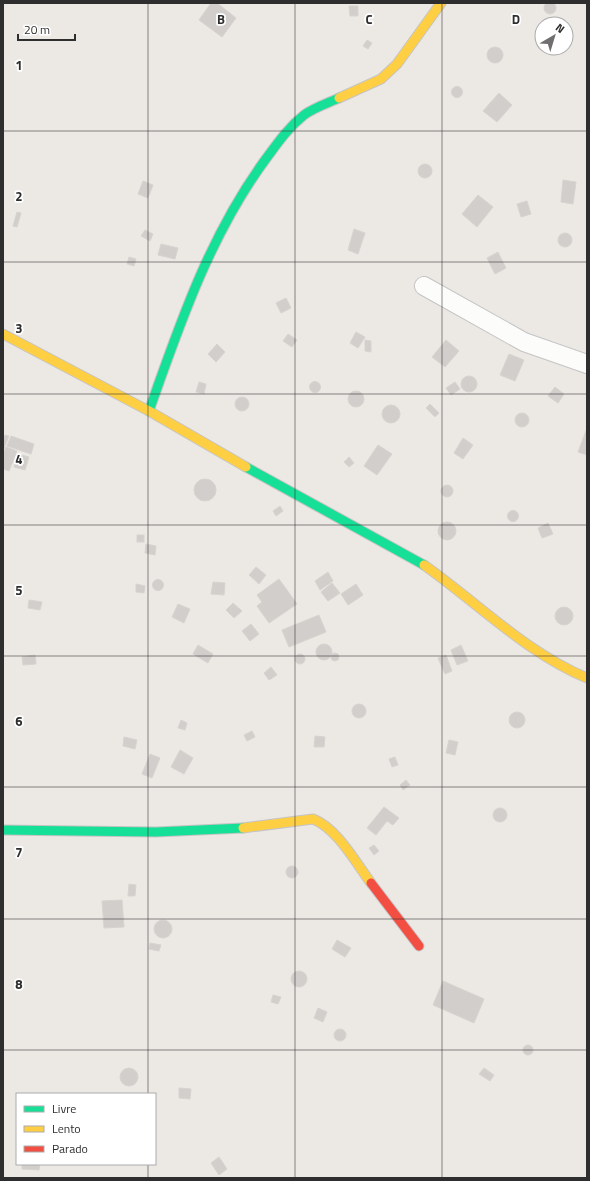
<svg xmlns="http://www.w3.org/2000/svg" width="590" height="1181" viewBox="0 0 590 1181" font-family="'Titillium Web',sans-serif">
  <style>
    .building { fill: #d1cecb; stroke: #d7d4d0 }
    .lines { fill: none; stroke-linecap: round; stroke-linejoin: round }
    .street-casing { stroke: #c5c4c5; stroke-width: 20 }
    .fast-casing { stroke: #c5c4c5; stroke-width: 11 }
    .slow-casing { stroke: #c5c4c5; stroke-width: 11 }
    .jam-casing { stroke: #c5c4c5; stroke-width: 11 }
    .street { stroke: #fcfcfb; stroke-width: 18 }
    .fast { stroke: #16e098; stroke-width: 9 }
    .slow { stroke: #ffcf43; stroke-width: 9 }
    .jam { stroke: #f24e42; stroke-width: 9 }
    .grid { fill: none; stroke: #2e2e2e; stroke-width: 1; stroke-opacity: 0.55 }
    .grid-label { font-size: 13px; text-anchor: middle; font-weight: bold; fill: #2e2e2e; stroke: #fff; stroke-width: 3.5; stroke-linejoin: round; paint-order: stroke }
  </style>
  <rect width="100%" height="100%" fill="#ece8e4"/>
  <g class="building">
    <circle cx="550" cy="8" r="6"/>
    <polygon points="211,3 217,3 236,18 222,37 199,20"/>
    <polygon points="349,6 358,6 358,16 350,16"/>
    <polygon points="367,40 372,43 368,49 363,46"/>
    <circle cx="495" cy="55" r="8"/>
    <circle cx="457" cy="92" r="5.5"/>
    <polygon points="499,93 512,105 497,122 483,111"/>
    <circle cx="425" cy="171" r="7"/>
    <polygon points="563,180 576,182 573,204 561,202"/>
    <polygon points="143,181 153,185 148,198 138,194"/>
    <polygon points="478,195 493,207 477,227 462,214"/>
    <polygon points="527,201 531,214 521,217 517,204"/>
    <polygon points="17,212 21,213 17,227 13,226"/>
    <polygon points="354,229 365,233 358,254 348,250"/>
    <polygon points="145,230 153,234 150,241 141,236"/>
    <circle cx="565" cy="240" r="7"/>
    <polygon points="161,244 178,248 175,259 158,255"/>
    <polygon points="498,252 506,268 495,274 487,258"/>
    <polygon points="129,257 136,259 134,266 127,264"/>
    <polygon points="286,298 291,308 281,313 276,303"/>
    <polygon points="356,332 365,337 358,348 350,343"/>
    <polygon points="288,334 297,340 292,347 283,341"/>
    <polygon points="365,340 371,341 371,352 365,351"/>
    <polygon points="446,340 459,351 445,367 432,357"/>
    <polygon points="217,344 225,352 216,362 208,354"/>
    <polygon points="509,354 524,360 515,381 500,375"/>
    <circle cx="469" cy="384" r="8"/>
    <circle cx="315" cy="387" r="5.5"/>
    <polygon points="199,382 206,384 204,394 196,392"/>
    <polygon points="455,382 460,389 451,395 446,388"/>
    <polygon points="555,387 564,394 558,403 548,396"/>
    <circle cx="356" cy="399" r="8"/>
    <circle cx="242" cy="404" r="7"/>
    <polygon points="430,404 439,413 435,417 426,408"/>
    <circle cx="391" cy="414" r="9"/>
    <circle cx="522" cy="420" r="7"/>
    <polygon points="587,428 587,455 578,452"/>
    <polygon points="5,435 9,436 3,451 3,439"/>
    <polygon points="11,436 34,444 31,454 7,446"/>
    <polygon points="463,438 473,445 463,459 454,453"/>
    <polygon points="378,445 392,454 377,475 364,466"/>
    <polygon points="6,447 17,451 9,471 3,469 3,454"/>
    <polygon points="18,454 29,457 25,470 14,467"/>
    <polygon points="349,457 354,463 349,467 344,462"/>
    <circle cx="205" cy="490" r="11"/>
    <circle cx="447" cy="491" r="6"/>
    <polygon points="280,506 283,511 276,516 273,511"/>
    <circle cx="513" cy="516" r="5.5"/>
    <circle cx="447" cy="531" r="9"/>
    <polygon points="548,523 553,534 542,538 538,528"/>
    <rect x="137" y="535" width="7" height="7"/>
    <polygon points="146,544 156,546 155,555 145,553"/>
    <polygon points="256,567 266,575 259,584 249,575"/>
    <polygon points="328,572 333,581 320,590 315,581"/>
    <polygon points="279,579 297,604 269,623 257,606 262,602 257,595"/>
    <circle cx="158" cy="585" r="5.5"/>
    <polygon points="213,582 225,583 224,595 211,594"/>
    <polygon points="332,583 340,593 328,601 321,592"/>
    <polygon points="136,584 145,586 144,593 136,592"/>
    <polygon points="356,584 363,595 348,605 341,594"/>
    <polygon points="29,600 42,602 40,610 28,608"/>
    <polygon points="233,603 242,611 234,618 226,610"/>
    <polygon points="178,604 190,609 184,623 172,617"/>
    <circle cx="564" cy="616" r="9"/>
    <polygon points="319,615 326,632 289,647 282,630"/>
    <polygon points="251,624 259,634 250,641 242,631"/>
    <circle cx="324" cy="652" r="8"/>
    <polygon points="198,645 213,654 208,663 193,654"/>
    <polygon points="461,645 468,661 457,665 451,650"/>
    <circle cx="335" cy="657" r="4"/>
    <circle cx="300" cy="659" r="5"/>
    <polygon points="35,655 36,664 23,665 22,657"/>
    <polygon points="446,655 452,671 445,674 438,658"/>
    <polygon points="271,667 277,675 269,680 264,673"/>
    <circle cx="359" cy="711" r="7"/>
    <circle cx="517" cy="720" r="8"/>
    <polygon points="181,720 187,723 185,730 178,728"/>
    <polygon points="252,731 255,737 247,741 244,735"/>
    <polygon points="315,736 325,737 324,747 314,747"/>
    <polygon points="124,737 137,740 135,749 123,746"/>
    <polygon points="449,740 458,742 455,755 446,753"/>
    <polygon points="180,750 193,758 184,774 171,767"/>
    <polygon points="150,754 160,758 152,778 142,774"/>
    <polygon points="395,757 398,765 392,767 389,759"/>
    <polygon points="406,780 410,785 403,790 400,785"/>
    <polygon points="384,807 399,818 393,825 387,821 376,835 367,828"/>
    <circle cx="500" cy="815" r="7"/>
    <polygon points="374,845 379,851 374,855 369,848"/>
    <circle cx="292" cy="872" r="6"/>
    <polygon points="129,884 136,885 135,896 128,896"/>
    <polygon points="122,900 124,927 104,928 102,901"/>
    <circle cx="163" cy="929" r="9"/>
    <polygon points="337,940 351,948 345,957 332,949"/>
    <polygon points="150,943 161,945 159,951 149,949"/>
    <circle cx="299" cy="979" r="8"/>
    <polygon points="443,981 484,999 474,1023 433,1005"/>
    <polygon points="273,995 281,997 278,1004 271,1002"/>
    <polygon points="318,1008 327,1012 323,1022 314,1018"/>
    <circle cx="340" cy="1035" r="6"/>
    <circle cx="528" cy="1050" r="5"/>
    <circle cx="129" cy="1077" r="9"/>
    <polygon points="484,1068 494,1075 490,1081 479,1074"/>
    <polygon points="179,1088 191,1089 190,1099 179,1098"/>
    <polygon points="219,1157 227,1169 219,1175 211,1163"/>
    <polygon points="22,1164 40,1164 39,1170 22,1169"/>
  </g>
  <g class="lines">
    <defs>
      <polyline id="street" points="424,286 524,342 587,364"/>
      <g id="fast">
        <path d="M149 411C180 323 211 232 268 156 279 141 289 127 304 115 313 108 328 103 339 98"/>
        <polyline points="246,467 424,565"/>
        <polyline points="3,830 156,832 243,828"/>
      </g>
      <g id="slow">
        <polyline points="339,98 381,79 397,64 441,3"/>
        <polyline points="3,334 149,411 246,467"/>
        <path d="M424 565C478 603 525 652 587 678"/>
        <path d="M243 828 313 819C337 828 356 863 371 883"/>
      </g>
      <polyline id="jam" points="371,883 419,946"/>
    </defs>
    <use href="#street" class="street-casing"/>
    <use href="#fast" class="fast-casing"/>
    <use href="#slow" class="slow-casing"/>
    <use href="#jam" class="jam-casing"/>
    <use href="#street" class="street"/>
    <use href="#fast" class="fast"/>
    <use href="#slow" class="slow"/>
    <use href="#jam" class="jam"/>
  </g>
  <path class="grid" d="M148 3V1094M295 3V1178M442 3V1178M3 131H587M3 262H587M3 394H587M3 525H587M3 656H587M3 787H587M3 919H587M3 1050H587M148 1164V1178"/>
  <g class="grid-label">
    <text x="221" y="24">B</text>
    <text x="369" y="24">C</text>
    <text x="516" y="24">D</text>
    <text x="19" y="70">1</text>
    <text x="19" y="201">2</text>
    <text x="19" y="333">3</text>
    <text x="19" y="464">4</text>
    <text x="19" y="595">5</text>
    <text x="19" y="726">6</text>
    <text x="19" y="857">7</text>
    <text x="19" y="989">8</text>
  </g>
  <rect width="590" height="1181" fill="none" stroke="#2e2e2e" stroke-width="8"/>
  <rect x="16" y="1093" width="140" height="72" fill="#ffffff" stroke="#ababab"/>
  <rect x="24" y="1106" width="20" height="6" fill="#16e098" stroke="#ababab"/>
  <text x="52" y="1113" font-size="12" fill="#2e2e2e">Livre</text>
  <rect x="24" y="1126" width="20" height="6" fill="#ffcf43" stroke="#ababab"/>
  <text x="52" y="1133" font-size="12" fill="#2e2e2e">Lento</text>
  <rect x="24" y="1146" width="20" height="6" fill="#f24e42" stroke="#ababab"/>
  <text x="52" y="1153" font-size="12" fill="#2e2e2e">Parado</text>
  <g transform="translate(554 36) rotate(38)"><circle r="19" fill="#ffffff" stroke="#ababab"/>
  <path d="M0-3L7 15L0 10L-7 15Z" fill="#706f6e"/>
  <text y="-6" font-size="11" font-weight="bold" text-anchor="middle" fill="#2e2e2e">N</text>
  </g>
  <path d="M18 34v6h57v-6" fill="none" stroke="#2e2e2e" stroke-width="2"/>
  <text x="24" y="34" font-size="12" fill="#2e2e2e" stroke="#ffffff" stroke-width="3" paint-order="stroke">20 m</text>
</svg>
